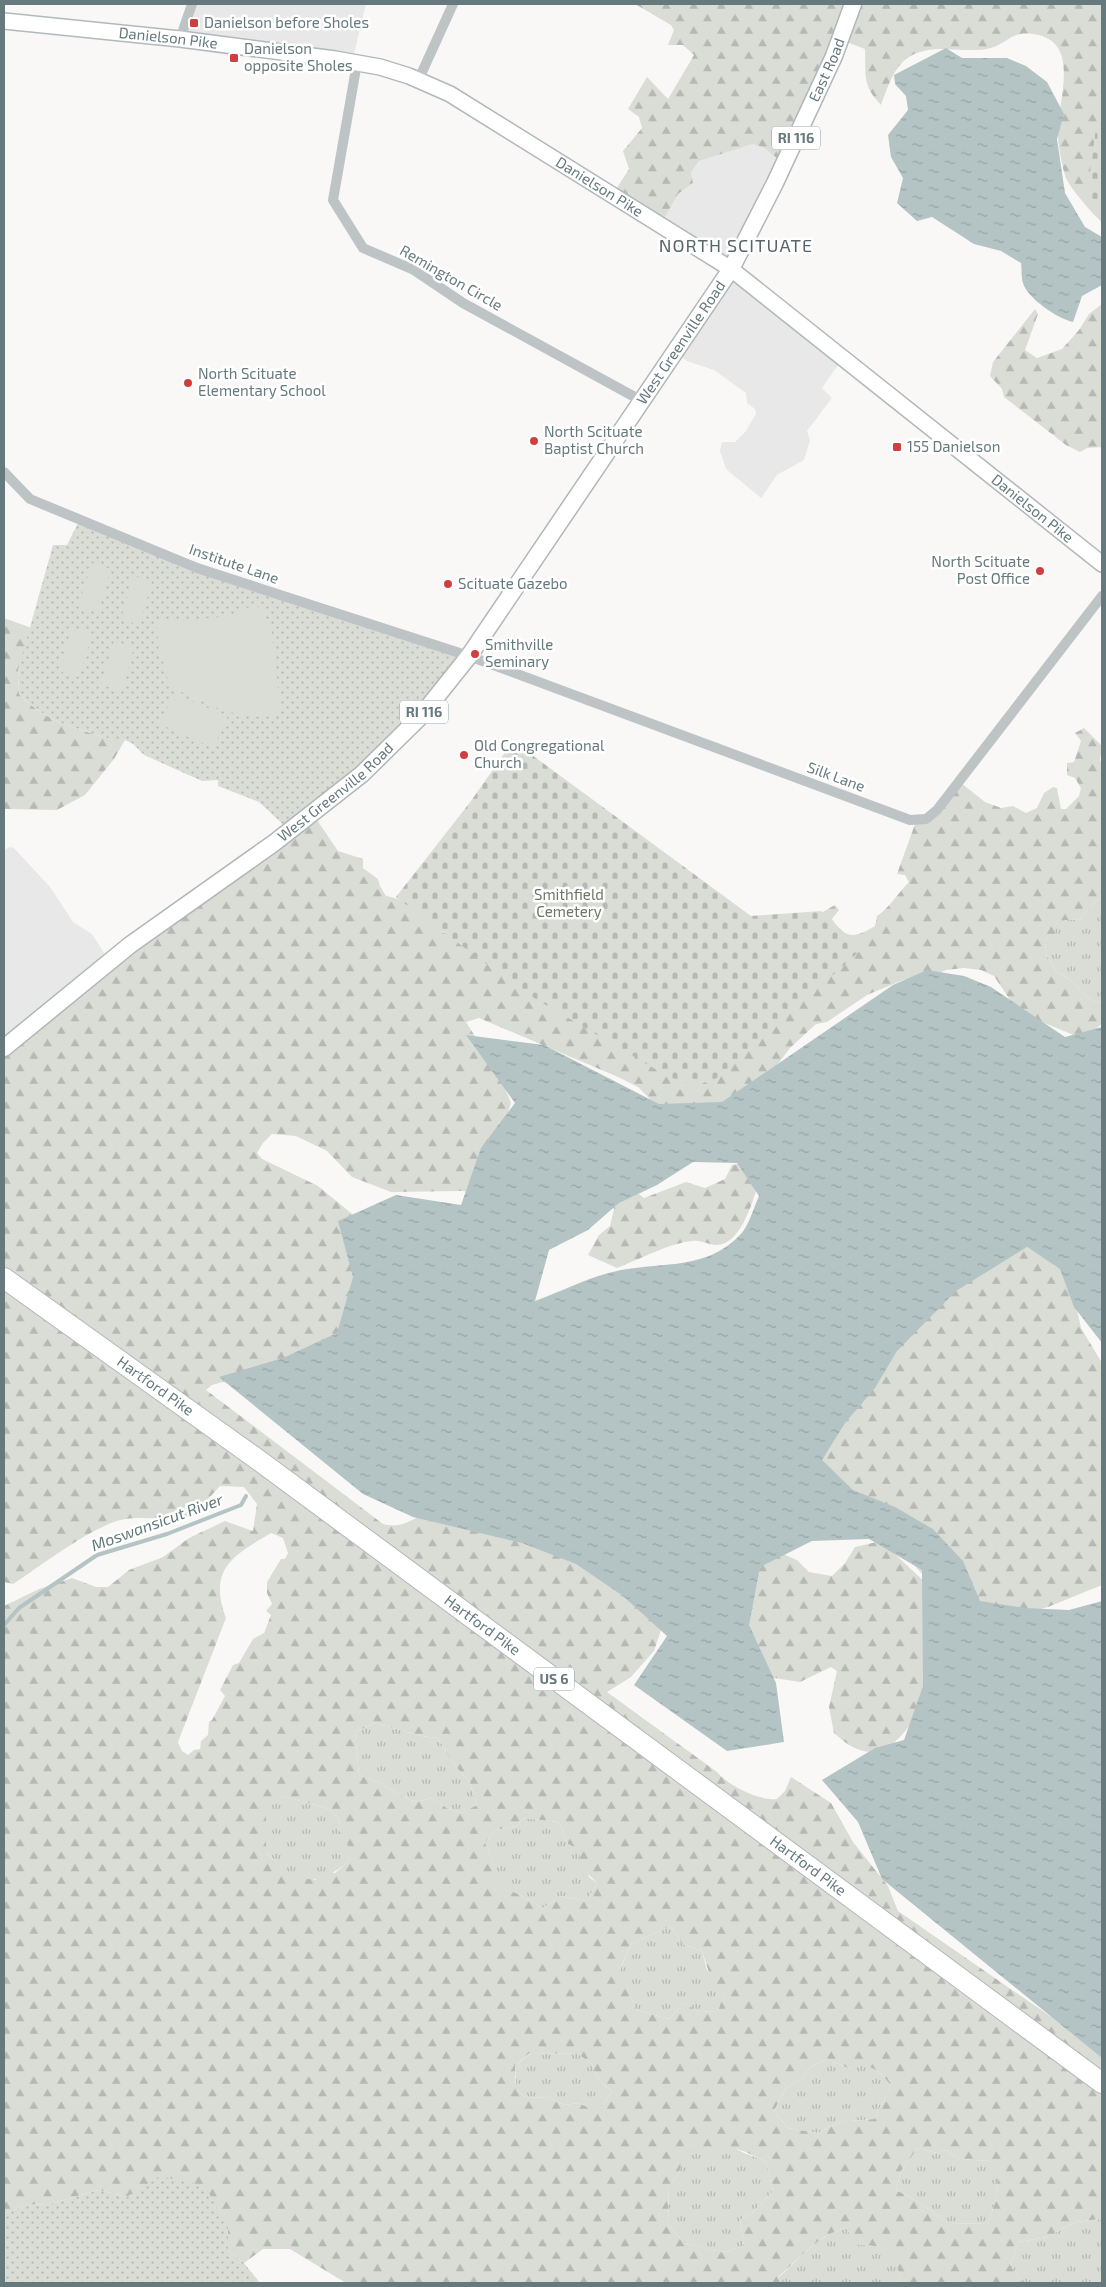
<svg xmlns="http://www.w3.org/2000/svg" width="1106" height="2287" viewBox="0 0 1106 2287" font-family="'Exo 2',sans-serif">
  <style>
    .built { fill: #e7e8e7 }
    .grass { fill: url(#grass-tufts) }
    .forest { fill: url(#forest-firs); fill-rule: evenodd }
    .cemetery { fill: url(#cemetery-stones) }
    .park { fill: url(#park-dots) }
    .pitch { fill: #daddd6 }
    .water { fill: url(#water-ripples); fill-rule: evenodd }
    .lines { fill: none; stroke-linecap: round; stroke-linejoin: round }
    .stream { stroke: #b4c4c4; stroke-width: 4 }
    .secondary-casing { stroke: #b1b9bb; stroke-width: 18 }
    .primary-casing { stroke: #b0b7b9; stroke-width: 19 }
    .highway-casing { stroke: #b2b8b9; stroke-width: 22 }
    .street { stroke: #bec4c6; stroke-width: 10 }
    .secondary { stroke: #fff; stroke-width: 15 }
    .primary { stroke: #fff; stroke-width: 16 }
    .highway { stroke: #fff; stroke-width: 20 }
    .poi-dot { fill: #d03f3f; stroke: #fff; stroke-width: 2 }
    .labels { text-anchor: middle; stroke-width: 5; stroke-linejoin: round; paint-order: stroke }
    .shield { fill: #fff; stroke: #94a2a5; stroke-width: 1 }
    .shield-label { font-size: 14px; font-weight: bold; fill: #667a7e }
    .poi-label { font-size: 15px; fill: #667a7e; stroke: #fff; text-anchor: start }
    .street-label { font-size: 15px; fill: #667a7e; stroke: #fff }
    .park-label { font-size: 15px; fill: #6c7765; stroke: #fff }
    .water-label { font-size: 16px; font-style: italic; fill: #617878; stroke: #fff }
    .quarter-label { font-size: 18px; letter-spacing: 1px; fill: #58666a; stroke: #fff }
  </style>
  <defs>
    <pattern id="grass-tufts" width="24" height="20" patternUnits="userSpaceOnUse" patternTransform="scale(1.25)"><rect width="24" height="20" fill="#daddd6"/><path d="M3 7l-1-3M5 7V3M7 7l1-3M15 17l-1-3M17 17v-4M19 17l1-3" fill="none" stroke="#b5b8b3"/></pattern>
    <pattern id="forest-firs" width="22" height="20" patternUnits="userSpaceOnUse" patternTransform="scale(1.25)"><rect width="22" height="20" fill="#daddd6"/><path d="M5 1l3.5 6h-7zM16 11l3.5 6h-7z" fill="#b5b8b3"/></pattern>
    <pattern id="cemetery-stones" width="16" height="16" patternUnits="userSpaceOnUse" patternTransform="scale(1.25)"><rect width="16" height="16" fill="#daddd6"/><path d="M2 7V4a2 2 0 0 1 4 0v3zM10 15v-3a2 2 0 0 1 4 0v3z" fill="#b5b8b3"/></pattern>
    <pattern id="park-dots" width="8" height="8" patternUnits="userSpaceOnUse" patternTransform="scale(1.25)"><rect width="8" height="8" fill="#daddd6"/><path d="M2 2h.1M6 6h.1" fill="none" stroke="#b5b8b3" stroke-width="1.8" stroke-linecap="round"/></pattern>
    <pattern id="water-ripples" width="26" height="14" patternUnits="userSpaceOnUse" patternTransform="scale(1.25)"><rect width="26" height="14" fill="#b4c4c4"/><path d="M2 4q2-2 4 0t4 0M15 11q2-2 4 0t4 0" fill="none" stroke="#96a4a4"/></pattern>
  </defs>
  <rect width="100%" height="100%" fill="#f9f8f7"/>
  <g class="built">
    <polygon points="189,4 366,4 353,58 182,36"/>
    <polygon points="753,144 764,148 782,162 731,268 661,224 678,194 693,183 691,173 699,161"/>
    <polygon points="728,273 841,361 822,388 832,398 807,431 810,440 804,460 777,475 761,498 726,469 720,451 722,442 735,442 746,431 756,414 755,409 747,403 746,393 714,370 687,361 676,353"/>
    <polygon points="10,847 14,848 50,887 73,922 92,934 108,959 4,1047 4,850"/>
  </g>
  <g class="grass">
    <path d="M1102 898V1003C1078 999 1080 980 1056 972L1046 954 1045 940 1054 934 1057 921 1080 919 1095 901Z"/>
    <polygon points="376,1723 421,1736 438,1738 453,1763 470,1783 477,1805 462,1813 448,1809 433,1798 415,1802 398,1794 381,1783 359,1775 355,1732"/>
    <path d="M283 1796 329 1809 340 1819 338 1835 351 1846 348 1862C333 1874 313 1886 293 1877 284 1872 274 1859 266 1853L265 1810Z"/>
    <polygon points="524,1818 559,1822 568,1844 581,1850 589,1877 597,1883 587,1901 560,1896 543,1908 516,1893 493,1885 492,1858 485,1843 495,1830 516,1826"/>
    <polygon points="670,1926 683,1944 702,1951 707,1970 725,1991 718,2011 700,2012 684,2003 669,2019 636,2010 620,1970 631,1944"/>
    <polygon points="531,2053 578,2054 592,2064 599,2080 612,2092 601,2108 589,2108 579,2103 564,2105 551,2098 525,2097 516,2089 515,2066"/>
    <path d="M828 2059 850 2069 859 2063C875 2067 882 2073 891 2086L874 2119 840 2122 817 2133 788 2128 774 2111 785 2089 802 2078 810 2067Z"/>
    <polygon points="694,2144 731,2146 744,2153 766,2161 773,2191 752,2213 740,2220 744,2246 725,2252 703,2249 703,2247 684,2243 668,2225 669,2186 679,2173 682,2154"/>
    <polygon points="918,2148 937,2153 945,2150 959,2159 990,2161 999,2165 997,2196 988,2224 948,2223 917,2201 896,2190 901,2171"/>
    <polygon points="1100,2219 1102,2220 1102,2283 1023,2283 1010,2265 1019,2242 1047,2237 1076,2222"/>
    <path d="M846 2228 858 2244C889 2244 892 2250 901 2278L895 2283H783L778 2278C798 2260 819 2234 846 2228Z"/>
  </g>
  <g class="forest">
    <path d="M635 4H1102V222C1094 216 1070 188 1066 178 1062 167 1059 149 1058 137 1056 103 1084 41 1033 34 1011 31 1008 43 991 48 978 52 953 49 938 49 899 51 893 73 881 105 862 85 866 75 865 49L841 40 782 162 764 148 753 144 699 161 691 173 693 183 678 194 661 224 613 194 629 169 623 151 642 128 639 117 628 109 647 77 668 99 694 55 683 45H668L674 30 671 25Z"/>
    <polygon points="1102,304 1102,447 1087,448 1080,452 1066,445 1004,397 1002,389 990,376 993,362 1035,309 1038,314 1025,350 1037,358 1062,349 1079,330 1089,314"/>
    <path d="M4 618 32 628 18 670 19 694C47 723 76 728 113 740H125L114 759 85 795 57 810 4 809Z"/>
    <path d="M1084 728 1102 746 1100 760 1102 765V898L1095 901 1080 919 1057 921 1055 934 1045 940 1046 954 1056 972C1080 980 1078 999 1102 1003V1024L1090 1033 1076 1036 1018 1012 994 976 981 970 964 968 946 970 930 977 903 980 867 995 827 1022 816 1024 790 1048 762 1085 719 1104 657 1106 638 1087 618 1077 479 1018 466 1022 501 1078 511 1103 505 1122 491 1196 463 1191 391 1192 352 1177 327 1151 296 1136 272 1134 263 1143 257 1153 262 1159 318 1186 357 1218 379 1326 234 1379 212 1385 206 1390 383 1524C401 1529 412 1520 427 1512L587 1553 661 1630 654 1651 631 1677 607 1692 717 1772C729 1786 759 1801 777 1799L785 1791 791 1777 831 1803 853 1842 888 1886 898 1911 1102 2052V2220L1099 2219 1076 2222 1047 2237 1019 2242 1010 2265 1023 2283H895L901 2278C892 2251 888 2244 858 2245L846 2228C819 2234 798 2260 778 2277L783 2283H346L290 2249H263L244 2263 228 2251V2228L160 2177 127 2197 99 2190 49 2204 25 2205 4 2214V1606L39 1589 72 1578 96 1587H108L129 1570 163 1557 189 1538 225 1521 253 1531 257 1504 244 1487 220 1486C211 1496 192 1518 178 1519 157 1520 132 1514 111 1523 76 1538 45 1563 13 1584L4 1582V1047L313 814 338 851 363 859V868L378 879 380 886 386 896C406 899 435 914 443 933L450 932 656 1069 670 1076 814 917 835 905 839 910 832 919C846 940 855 938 875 926L877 916C890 907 898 893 909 882L905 875 897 874 915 824 961 783 985 802 1001 808 1013 806 1026 813 1037 808 1044 793 1053 787 1057 788 1061 809H1066L1079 796 1081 788 1075 778 1067 775V763L1074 762 1081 741 1075 733ZM271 1533 283 1538 288 1553 285 1559H281L267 1582V1593L272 1604 266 1611 271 1615 264 1633 253 1639 239 1663 233 1665 220 1690 225 1696 212 1720 209 1722 208 1735 201 1741 200 1749 194 1750 188 1755 182 1751 178 1742 226 1618C208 1569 232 1556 271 1533ZM376 1723 421 1736 438 1738 453 1763 470 1783 477 1805 462 1813 448 1809 433 1798 415 1802 398 1794 381 1783 359 1775 355 1732ZM283 1796 329 1809 340 1819 338 1835 350 1846 348 1862 335 1873 319 1871 316 1880 293 1877 266 1853V1810ZM524 1818 559 1822 568 1844 580 1850 579 1865 597 1883 587 1901 560 1896 543 1908 516 1893 494 1885 492 1858 485 1843 495 1830 516 1826ZM670 1926 683 1944 702 1951 712 1982 725 1991 718 2011 700 2012 684 2003 669 2019 636 2010 620 1969 631 1944ZM530 2053 578 2054 592 2064 599 2080 612 2092 601 2108H589L579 2103 564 2105 551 2098 525 2097 517 2090 523 2087 515 2083V2066ZM828 2059 850 2069 859 2064C875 2067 882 2073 891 2086L874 2119 840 2122 817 2133 788 2128 774 2111 785 2089 802 2078 810 2067ZM694 2144 711 2155C733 2140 743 2153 766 2161L773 2191 752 2213 740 2220 744 2246 725 2252 704 2249V2247L684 2243 668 2225 669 2186 679 2173 683 2154ZM918 2148 937 2153 945 2150 959 2159 990 2161 998 2165 997 2196 988 2224 948 2223 917 2201 896 2190 901 2171Z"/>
    <path d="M743 1163 761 1174C755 1194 743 1245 716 1245 709 1245 701 1240 693 1241 672 1242 638 1260 617 1268L588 1255 599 1235 610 1226 614 1209 610 1201 631 1188 644 1198 686 1182 705 1188 725 1179 732 1165Z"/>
    <polygon points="1020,1243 1069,1273 1081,1328 1102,1363 1102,1585 1048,1607 1025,1613 984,1613 934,1587 913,1564 798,1480 892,1334"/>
    <path d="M881 1541 927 1584 948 1643C935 1674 907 1766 860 1750 850 1747 842 1740 834 1733L829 1707 837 1671 831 1667 800 1682 768 1677 704 1593 762 1545 797 1560 809 1572 832 1576 845 1563 855 1547Z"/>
  </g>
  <g class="cemetery">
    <polygon points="1097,120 1102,121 1102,210 1087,195"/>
    <polygon points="513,741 751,916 821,911 862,949 710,1084 689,1084 667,1076 524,992 396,897 471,801"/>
  </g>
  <g class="park">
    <path d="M81 517 221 572 466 657 418 719 289 830 259 802 218 786V780L202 781 144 755 133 744 125 740H113C76 728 47 723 19 694L18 670 53 545H67Z"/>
    <polygon points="160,2176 205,2186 228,2228 228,2251 244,2263 260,2283 4,2283 4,2214 25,2205 49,2204 99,2190 127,2197"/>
  </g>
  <g class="pitch">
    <polygon points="92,563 111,569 98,612 78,606"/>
    <polygon points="133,576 152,581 140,625 121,619"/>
    <path d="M253 605 264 610 268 626 271 625 281 715C238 723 208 703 170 687L159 649 156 620C188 618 225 623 253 605Z"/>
    <polygon points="72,627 92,634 79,677 58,671"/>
    <polygon points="114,641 134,647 122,691 101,685"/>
    <polygon points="173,694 228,716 213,748 160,724"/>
  </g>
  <g class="water">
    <path d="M946 48 962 58H1007L1026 66 1047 82 1064 114 1057 139 1065 193 1085 227 1102 237V285L1082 296 1073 322C1058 319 1027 298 1023 283 1021 277 1022 269 1021 263L1001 251 974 244 932 217 917 221 897 203 903 178 891 157 888 135 908 110 906 96 895 84 894 75Z"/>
    <path d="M927 970 964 976 991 987 1065 1037 1102 1027V1343L1074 1307 1060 1269 1027 1247 956 1291 897 1351 875 1388 845 1423 822 1460 853 1490 895 1507 933 1529 963 1561 980 1601 1025 1608 1069 1610 1102 1601V2058L882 1879 858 1822 822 1780 875 1748 904 1740 923 1686 922 1570 869 1539 812 1541 760 1567 749 1625 776 1683 784 1742 727 1751 634 1685 667 1636 623 1596 576 1564 522 1543 413 1517 363 1494 219 1377 283 1358 337 1333 353 1277 338 1221 396 1195 461 1205 481 1148 515 1103 466 1035 544 1045 659 1104 722 1102 893 985ZM693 1162 737 1163 759 1196C754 1207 749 1225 741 1234 707 1270 665 1262 621 1270 590 1276 563 1291 535 1301L549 1250 588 1230 619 1203 657 1185Z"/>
  </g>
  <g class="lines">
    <polyline class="stream" points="4,1625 19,1608 97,1555 167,1534 241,1505 246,1496"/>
    <defs>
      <g id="secondary">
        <path id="s1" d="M4 21 180 39 335 59 380 67 409 76 450 94 731 269 1102 564"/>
      </g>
      <g id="primary">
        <path id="s2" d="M4 1048 130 945 274 843 362 774 421 716 469 656 731 269 775 183 834 56 853 4"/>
      </g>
      <g id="highway">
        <path id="s3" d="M4 1278 257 1459 1102 2083"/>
      </g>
    </defs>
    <use href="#secondary" class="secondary-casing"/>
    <use href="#primary" class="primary-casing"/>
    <use href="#highway" class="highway-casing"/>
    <g class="street">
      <polyline points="180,39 192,4"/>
      <polyline points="357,63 333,200 363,248 414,270 463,303 642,401"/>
      <polyline points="418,81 453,4"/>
      <polyline points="4,472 30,499 197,568 469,656 910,820 926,819 937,810 1102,596"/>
    </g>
    <use href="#secondary" class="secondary"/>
    <use href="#primary" class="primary"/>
    <use href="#highway" class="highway"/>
  </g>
  <g class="poi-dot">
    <rect x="189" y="18" width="10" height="10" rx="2.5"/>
    <rect x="229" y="53" width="10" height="10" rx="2.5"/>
    <circle cx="188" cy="383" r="5"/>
    <circle cx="534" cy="441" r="5"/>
    <rect x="892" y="442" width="10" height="10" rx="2.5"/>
    <circle cx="1040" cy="571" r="5"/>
    <circle cx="448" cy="584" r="5"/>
    <circle cx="475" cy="654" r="5"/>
    <circle cx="464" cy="755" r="5"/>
  </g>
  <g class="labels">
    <g class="shield">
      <rect x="772" y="126.5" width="48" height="23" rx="4"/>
      <rect x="400" y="700.5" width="48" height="23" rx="4"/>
      <rect x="534" y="1667.5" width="40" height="23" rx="4"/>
    </g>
    <g class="shield-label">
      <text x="796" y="143">RI 116</text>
      <text x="424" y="717">RI 116</text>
      <text x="554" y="1684">US 6</text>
    </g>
    <g class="poi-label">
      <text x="204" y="28">Danielson before Sholes</text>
      <text x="244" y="54">Danielson<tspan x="244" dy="17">opposite Sholes</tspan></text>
      <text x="198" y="379">North Scituate<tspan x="198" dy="17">Elementary School</tspan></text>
      <text x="544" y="437">North Scituate<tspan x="544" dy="17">Baptist Church</tspan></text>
      <text x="907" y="452">155 Danielson</text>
      <text x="1030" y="567" text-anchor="end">North Scituate<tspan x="1030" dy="17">Post Office</tspan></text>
      <text x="458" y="589">Scituate Gazebo</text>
      <text x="485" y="650">Smithville<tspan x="485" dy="17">Seminary</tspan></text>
      <text x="474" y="751">Old Congregational<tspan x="474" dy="17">Church</tspan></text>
    </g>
    <g class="street-label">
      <text dy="5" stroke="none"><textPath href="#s1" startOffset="165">Danielson Pike</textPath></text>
      <text dy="5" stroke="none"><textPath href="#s2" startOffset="1299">East Road</textPath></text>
      <text dy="5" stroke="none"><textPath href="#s1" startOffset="630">Danielson Pike</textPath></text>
      <text transform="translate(451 278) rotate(30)" y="5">Remington Circle</text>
      <text dy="5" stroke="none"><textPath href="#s2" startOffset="989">West Greenville Road</textPath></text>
      <text dy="5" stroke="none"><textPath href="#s1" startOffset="1170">Danielson Pike</textPath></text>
      <text transform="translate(234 564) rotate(19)" y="5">Institute Lane</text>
      <text transform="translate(836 777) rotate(20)" y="5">Silk Lane</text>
      <text dy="5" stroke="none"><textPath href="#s2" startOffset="419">West Greenville Road</textPath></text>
      <text dy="5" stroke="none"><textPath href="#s3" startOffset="186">Hartford Pike</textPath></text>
      <text dy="5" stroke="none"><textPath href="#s3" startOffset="591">Hartford Pike</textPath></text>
      <text dy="5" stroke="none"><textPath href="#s3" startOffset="996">Hartford Pike</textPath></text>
    </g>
    <g class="park-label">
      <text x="569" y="900">Smithfield<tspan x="569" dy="17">Cemetery</tspan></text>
    </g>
    <g class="water-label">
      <text transform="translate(157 1522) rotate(-20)" y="6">Moswansicut River</text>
    </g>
    <g class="quarter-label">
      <text x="736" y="252">NORTH SCITUATE</text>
    </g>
  </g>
  <rect width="1106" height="2287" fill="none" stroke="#667a7e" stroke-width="10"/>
</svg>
